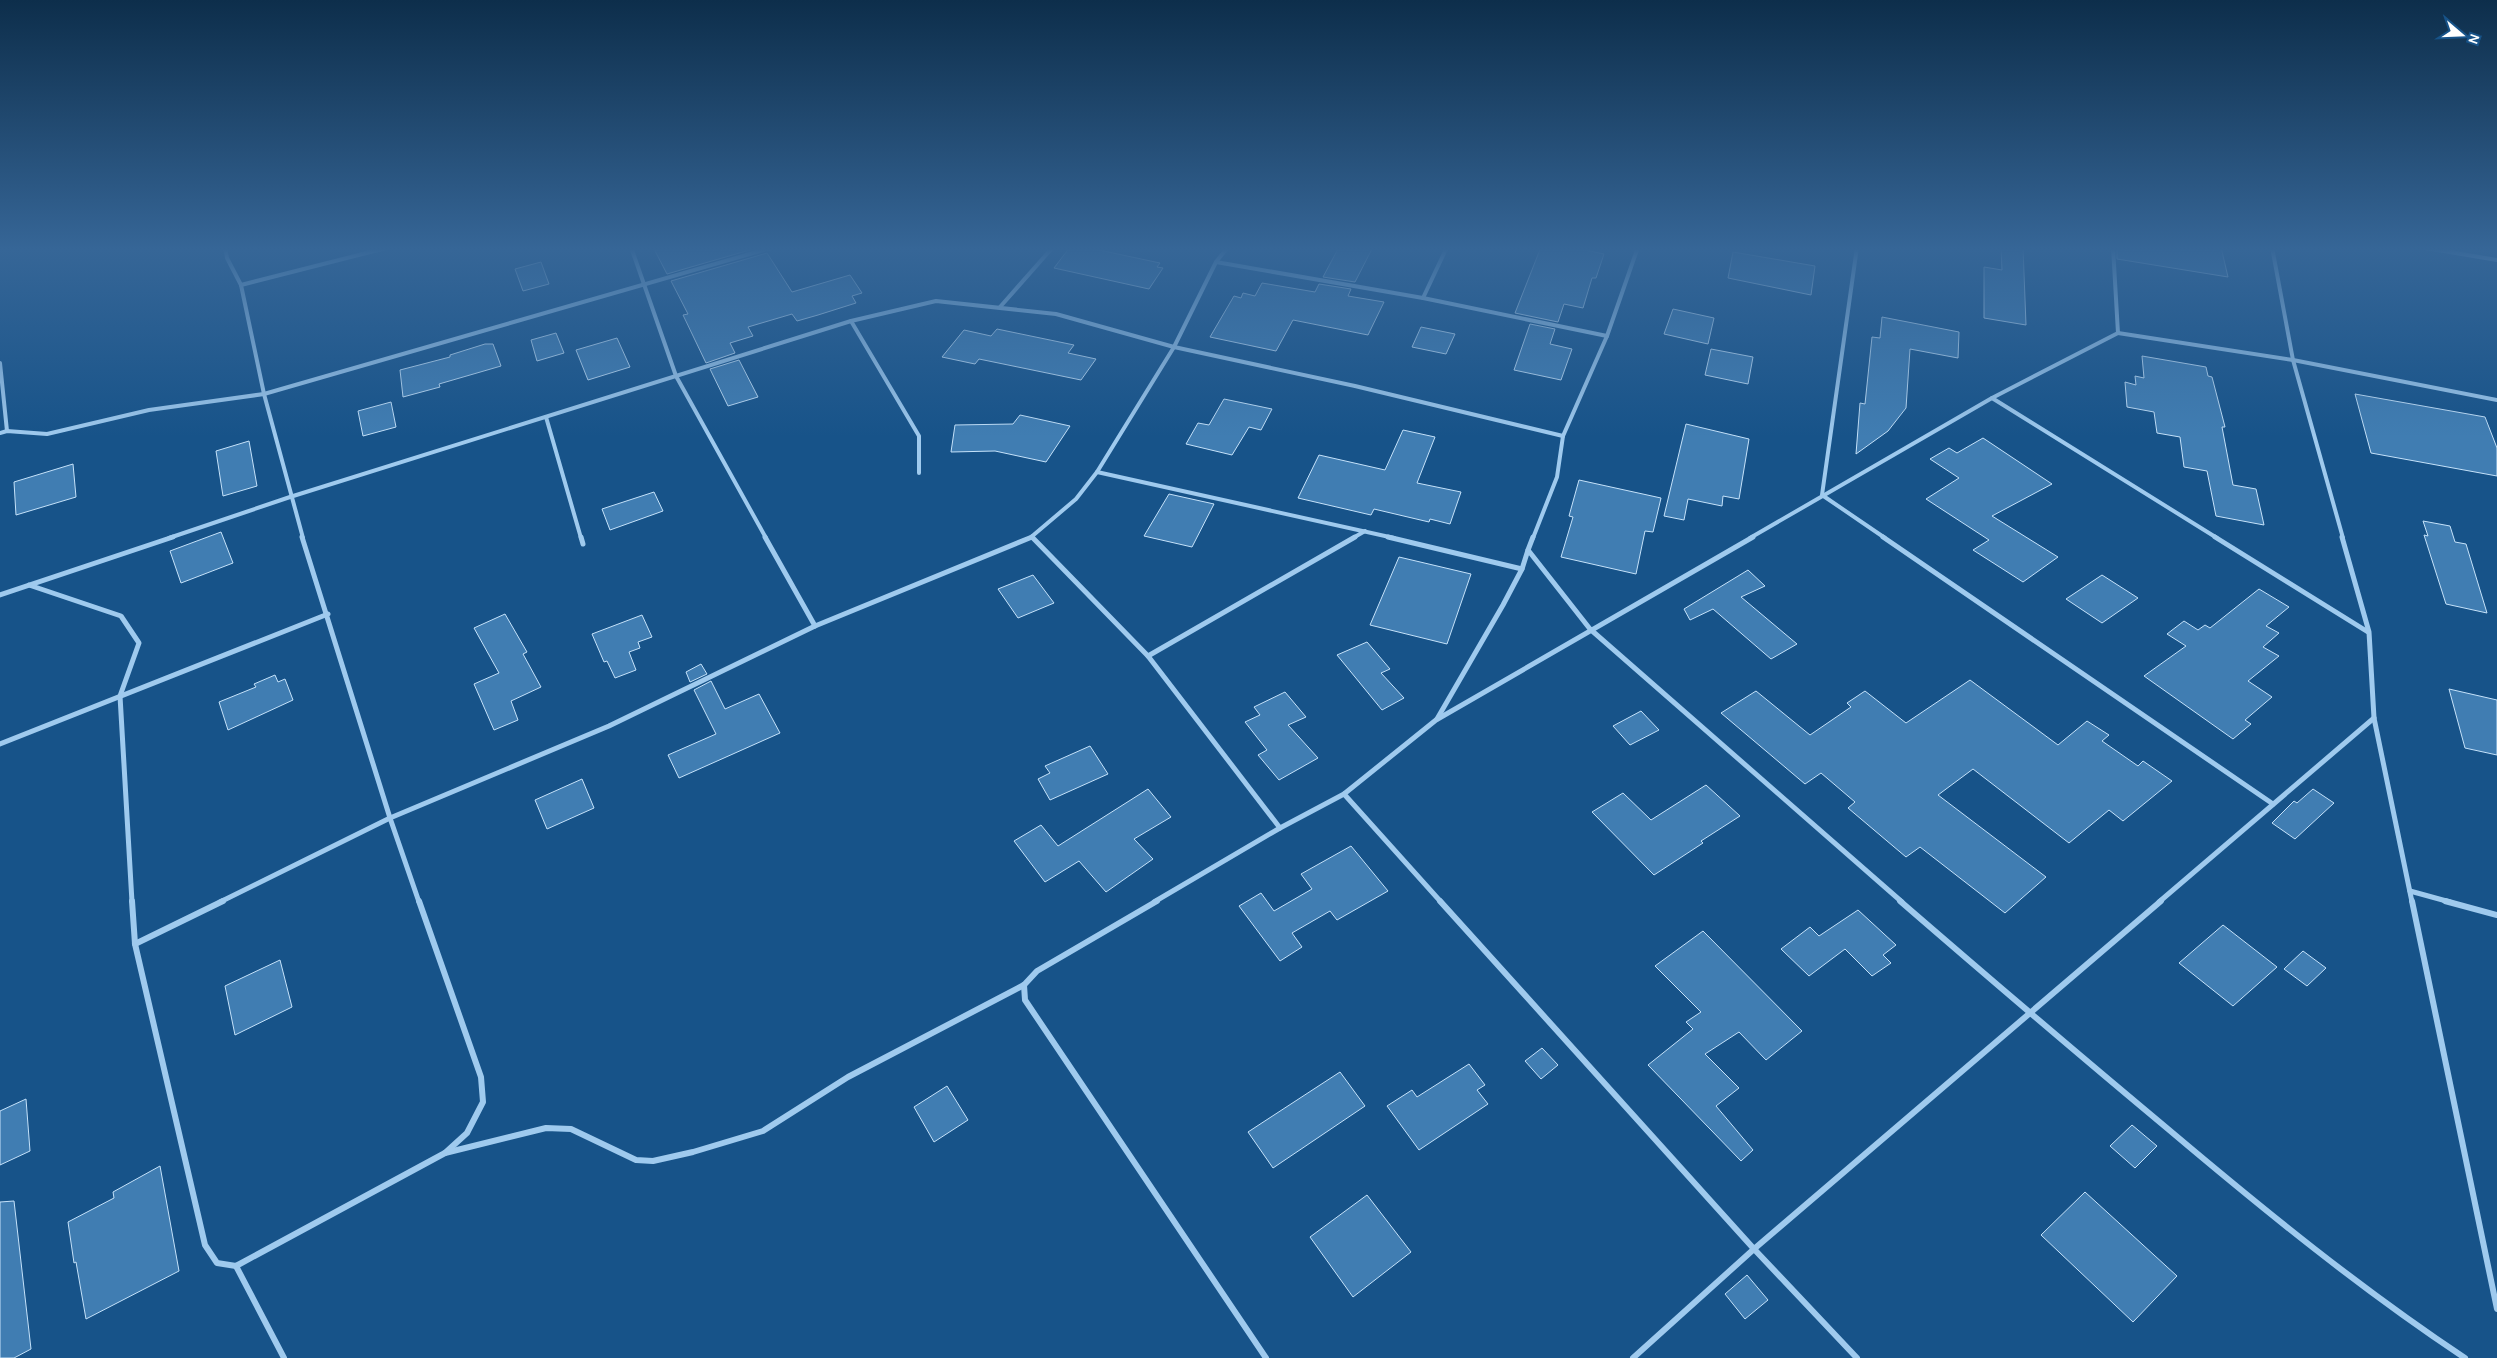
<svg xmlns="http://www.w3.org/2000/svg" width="2497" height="1358" viewBox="0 0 2497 1358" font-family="Karla,sans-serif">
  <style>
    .building { fill: #407db2; stroke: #c5e2fa }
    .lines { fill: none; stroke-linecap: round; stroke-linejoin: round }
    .street-far2 { stroke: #9fcaee; stroke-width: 4 }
    .street-far1 { stroke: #9fcaee; stroke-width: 5 }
    .street { stroke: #9fcaee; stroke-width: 6 }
  </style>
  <rect width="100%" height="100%" fill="#175389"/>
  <g class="building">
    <polygon points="653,247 760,247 667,274"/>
    <polygon points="1070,247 1085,247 1160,263 1157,267 1163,268 1149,289 1054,268"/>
    <polygon points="1339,247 1373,247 1355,282 1323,277"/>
    <polygon points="1541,247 1571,247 1604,254 1596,278 1592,278 1583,308 1564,304 1558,322 1515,313"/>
    <polygon points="2001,247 2023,247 2026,325 1984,318 1984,267 2002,270"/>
    <polygon points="2117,247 2221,247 2228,277 2117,259"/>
    <polygon points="1733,252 1815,266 1811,295 1728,278"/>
    <polygon points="767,253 792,292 850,275 862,293 852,296 856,303 818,315 797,321 792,314 748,327 753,336 730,343 735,353 706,363 683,315 688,314 671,281"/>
    <polygon points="541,262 549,284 523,291 515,269"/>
    <polygon points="1262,283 1315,292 1319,284 1351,289 1348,296 1384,302 1368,335 1293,320 1276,351 1210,337 1234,296 1241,298 1243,293 1255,296"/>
    <polygon points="1673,309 1714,318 1708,344 1664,334"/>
    <polygon points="1882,317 1959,332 1958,358 1910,349 1906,408 1888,431 1856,454 1860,403 1865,404 1872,337 1880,338"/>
    <polygon points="1530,324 1555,329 1550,344 1572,349 1561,380 1514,370"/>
    <polygon points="1421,327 1455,334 1446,354 1412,347"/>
    <polygon points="997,329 1074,345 1068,353 1096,359 1081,380 979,359 975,364 942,357 964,330 991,336"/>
    <polygon points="556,333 564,353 537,361 531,340"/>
    <polygon points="617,338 630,367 588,380 576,350"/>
    <polygon points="485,344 493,344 501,366 439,384 440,387 403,397 400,370 450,357 450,355"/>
    <polygon points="1711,349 1753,357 1748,384 1705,375"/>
    <polygon points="2142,356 2206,367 2208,376 2212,377 2225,427 2222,427 2233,485 2256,489 2264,525 2216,516 2207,471 2184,467 2180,437 2157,433 2154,412 2127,407 2125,382 2136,385 2135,376 2144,378"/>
    <polygon points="739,360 758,397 728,406 710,369"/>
    <polygon points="2355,394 2485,417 2497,448 2497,476 2371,453"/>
    <polygon points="1224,399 1272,409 1261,430 1249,427 1232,455 1186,444 1198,423 1209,425"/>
    <polygon points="391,402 396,427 363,436 358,411"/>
    <polygon points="1020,415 1070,426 1046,462 995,451 951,452 955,425 1013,424"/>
    <polygon points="1686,424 1749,439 1739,499 1723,496 1722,506 1688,499 1684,520 1664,516"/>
    <polygon points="1403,430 1435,437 1417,483 1461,492 1450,524 1430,519 1429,522 1374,509 1371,515 1298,498 1319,455 1385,470"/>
    <polygon points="1983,438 2052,484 1992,516 2058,557 2023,582 1973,550 1989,540 1926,499 1959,478 1930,459 1949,448 1957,453"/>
    <polygon points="249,441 257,486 223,496 216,451"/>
    <polygon points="73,464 76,497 16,515 14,482"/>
    <polygon points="1579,480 1661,498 1653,532 1645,531 1636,574 1561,557 1573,517 1569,516"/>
    <polygon points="654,492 663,511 610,530 602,509"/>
    <polygon points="1169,494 1214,504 1192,547 1144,536"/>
    <polygon points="2423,521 2450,526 2455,542 2466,544 2487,613 2446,604 2424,535 2428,536"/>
    <polygon points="221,532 233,563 181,583 170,551"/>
    <polygon points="1399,557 1471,574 1447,644 1370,625"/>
    <polygon points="1748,570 1765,586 1741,597 1797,644 1771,659 1713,609 1690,620 1684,609"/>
    <polygon points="1033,575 1054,603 1018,618 998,589"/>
    <polygon points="2102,575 2138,598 2102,623 2066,599"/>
    <polygon points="2259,589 2289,607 2266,626 2279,633 2263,647 2279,656 2248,681 2272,697 2245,720 2251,724 2233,739 2144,676 2186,646 2167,634 2184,621 2198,630 2205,625 2210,628"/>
    <polygon points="505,614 527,652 523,654 541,687 511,701 518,720 494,730 474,684 499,673 474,628"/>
    <polygon points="642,615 652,637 638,642 640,648 629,652 636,670 615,678 607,661 604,662 592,634"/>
    <polygon points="1367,642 1390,669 1381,673 1404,698 1382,710 1337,655"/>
    <polygon points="701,664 707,674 690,682 686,672"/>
    <polygon points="275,675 278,682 285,679 293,700 228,730 219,702 256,687 254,684"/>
    <polygon points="1970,680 2058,745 2087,721 2109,735 2102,741 2138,766 2143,761 2172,781 2123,821 2109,810 2069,843 1973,769 1938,795 2046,877 2005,913 1920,847 1906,857 1848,808 1855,802 1821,773 1805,784 1721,713 1756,691 1810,735 1851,707 1847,703 1865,691 1906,723"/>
    <polygon points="711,681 725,709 759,694 780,733 679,778 668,755 716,734 694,690"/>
    <polygon points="2449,689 2497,700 2497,755 2465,748"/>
    <polygon points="1285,692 1306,717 1288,725 1318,758 1279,780 1258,755 1267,750 1245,722 1260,715 1254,707"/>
    <polygon points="1641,711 1659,730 1630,745 1613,726"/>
    <polygon points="1090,746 1108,774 1050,800 1038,779 1050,773 1045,766"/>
    <polygon points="582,779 594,808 547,829 535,800"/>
    <polygon points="1706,785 1740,816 1701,841 1703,843 1654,875 1592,812 1623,793 1651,820"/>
    <polygon points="1148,789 1171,817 1134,839 1153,859 1106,892 1079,861 1045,882 1014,841 1041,825 1058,846"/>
    <polygon points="2313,789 2334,803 2295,839 2272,823 2294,801 2297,803"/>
    <polygon points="1351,846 1388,891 1337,920 1330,911 1292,933 1302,947 1280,961 1239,906 1261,893 1274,911 1312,889 1301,874"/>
    <polygon points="1858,910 1896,945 1883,955 1891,963 1872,976 1845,949 1809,976 1781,949 1810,927 1819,936"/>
    <polygon points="2223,925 2277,967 2233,1006 2179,963"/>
    <polygon points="1703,931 1802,1031 1766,1060 1739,1032 1705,1054 1739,1088 1716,1106 1753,1150 1741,1161 1648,1065 1693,1029 1686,1022 1701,1012 1655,966"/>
    <polygon points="2303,951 2326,968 2307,986 2284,969"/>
    <polygon points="280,960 292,1007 235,1035 225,986"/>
    <polygon points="1542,1048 1558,1065 1541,1079 1525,1061"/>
    <polygon points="1469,1064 1485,1085 1477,1090 1488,1104 1419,1150 1387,1106 1412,1090 1417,1097"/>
    <polygon points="1340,1072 1365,1106 1273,1168 1248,1132"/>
    <polygon points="947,1086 968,1120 934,1142 914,1107"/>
    <polygon points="26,1099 30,1151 0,1165 0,1111"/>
    <polygon points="2132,1125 2157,1146 2135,1168 2110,1146"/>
    <polygon points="160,1166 179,1271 86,1319 76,1262 74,1263 68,1222 114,1198 113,1192"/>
    <polygon points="2085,1192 2177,1276 2133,1322 2041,1235"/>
    <polygon points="1367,1195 1411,1252 1353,1297 1310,1237"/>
    <polygon points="14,1201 31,1349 14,1358 0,1358 0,1202"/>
    <polygon points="1747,1275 1768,1300 1745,1319 1725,1294"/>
  </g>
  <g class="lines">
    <g class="street-far2">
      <polyline points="225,247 227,258 241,285 264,394 303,538"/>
      <polyline points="631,247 676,376 766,538"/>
      <polyline points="1857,247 1822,495 1885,538"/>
      <polyline points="2272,247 2293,360 2343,538"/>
      <polyline points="2420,247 2497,260"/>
      <polyline points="1216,262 1423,298 1607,336"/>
      <polyline points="241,285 390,247"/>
      <polyline points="1423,298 1447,247"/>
      <polyline points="1000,307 1053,247"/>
      <polyline points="851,321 919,436 919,473"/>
      <polyline points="2118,333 2293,360 2497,400"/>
      <polyline points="0,363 7,431"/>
      <polyline points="1992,398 2217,538"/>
      <polyline points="546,417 581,538"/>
      <polyline points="0,433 7,431 47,434 149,410 264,394 774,247"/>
      <polyline points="1097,472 1394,538"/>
      <polyline points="169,538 290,497 851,321 936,301 1056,314 1174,347 1355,386 1563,436"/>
      <polyline points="1030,538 1076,499 1097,472 1174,347 1216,262 1228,247"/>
      <polyline points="1353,538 1365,531"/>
      <polyline points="1533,538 1557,477 1563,436 1607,336 1638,247"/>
      <polyline points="1750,538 1992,398 2118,333 2113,247"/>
    </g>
    <g class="street-far1">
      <polyline points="302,537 390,818 419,902"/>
      <polyline points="581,537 583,544"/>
      <polyline points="765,537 815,626"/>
      <polyline points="1032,537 1148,656 1280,828"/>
      <polyline points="1388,537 1522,569"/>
      <polyline points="1533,537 1528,550 1590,629 1902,902"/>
      <polyline points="1883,537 2273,804"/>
      <polyline points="2215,537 2368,632"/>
      <polyline points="2342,537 2369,632 2374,718 2412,902"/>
      <polyline points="29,585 121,616 139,643 120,696 132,902"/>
      <polyline points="0,595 173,537"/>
      <polyline points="1148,656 1355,537"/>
      <polyline points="1437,719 1503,605 1522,569 1528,550"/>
      <polyline points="0,744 328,614"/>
      <polyline points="1344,794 1441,902"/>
      <polyline points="2410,891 2450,902"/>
      <polyline points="220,902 390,818 609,726 815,626 1032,537"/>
      <polyline points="1154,902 1280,828 1344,794 1436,720 1753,537"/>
      <polyline points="2159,902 2374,718"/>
    </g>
    <g class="street">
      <polyline points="132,901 135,944 205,1245 217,1263 236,1266 445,1153 467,1133 483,1102 481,1077 419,901"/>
      <polyline points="1440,901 1754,1249 1857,1358"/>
      <path d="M1900 901C1989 978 2078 1054 2168 1129 2264 1210 2361 1289 2465 1358"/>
      <polyline points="2412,901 2497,1309"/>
      <polyline points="2445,901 2497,915"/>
      <polyline points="135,944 223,901"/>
      <polyline points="1024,985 1025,1000 1266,1358"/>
      <polyline points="445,1153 546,1128 571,1129 636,1160 653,1161 693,1152 763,1131 848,1077 1024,985 1037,971 1157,901"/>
      <polyline points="236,1266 284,1358"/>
      <polyline points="1633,1358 1754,1249 2161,901"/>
    </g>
  </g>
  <linearGradient id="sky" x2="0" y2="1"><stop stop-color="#0d2e4b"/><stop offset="0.57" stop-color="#366697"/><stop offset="1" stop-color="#366697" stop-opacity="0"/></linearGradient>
  <rect width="2497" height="437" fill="url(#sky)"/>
  <g transform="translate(2462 35) rotate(109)" stroke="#175389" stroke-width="4" paint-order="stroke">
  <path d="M0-4L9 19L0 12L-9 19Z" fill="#ffffff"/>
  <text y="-8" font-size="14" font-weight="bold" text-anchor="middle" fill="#ffffff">N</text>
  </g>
</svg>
